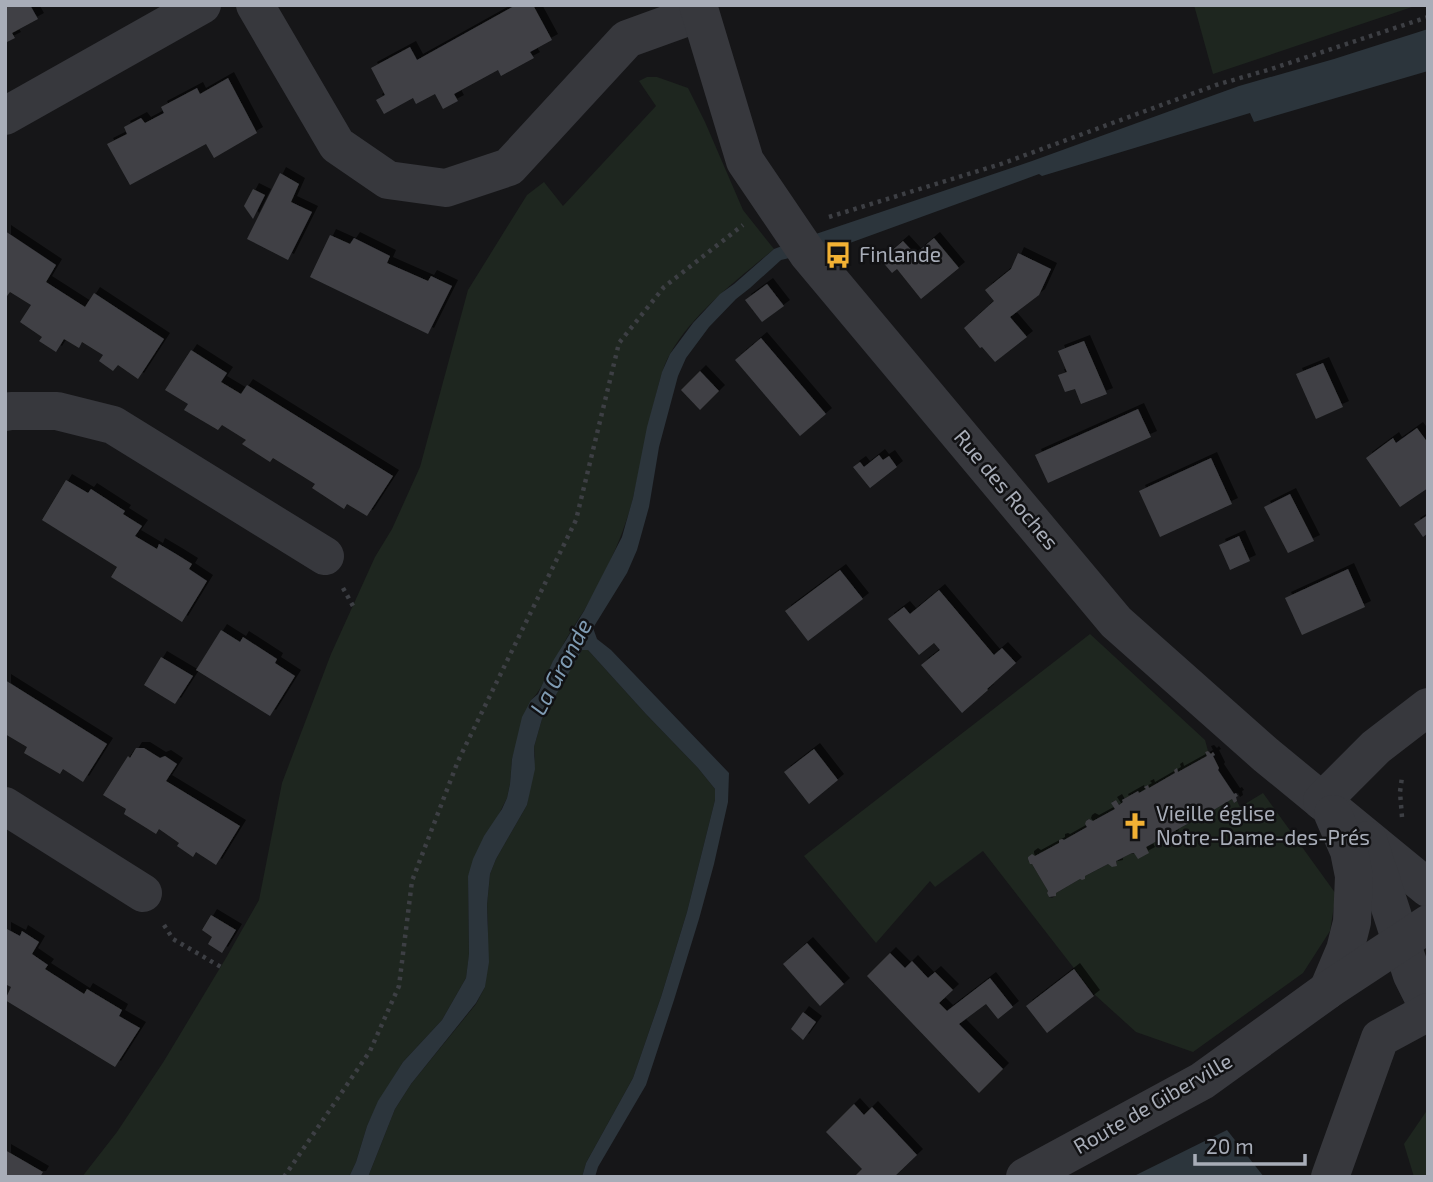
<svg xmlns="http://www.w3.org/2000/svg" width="1433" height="1182" viewBox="0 0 1433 1182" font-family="'Exo 2',sans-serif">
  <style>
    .green { fill: #1e261f }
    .water { fill: #2c353c }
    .building { fill: #404145; filter: url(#shadow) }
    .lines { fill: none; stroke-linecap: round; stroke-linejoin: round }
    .path { stroke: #3d3f44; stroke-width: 4.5; stroke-dasharray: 3.5 5; stroke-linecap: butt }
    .minor { stroke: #37383d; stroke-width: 38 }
    .labels { text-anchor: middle; stroke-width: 5; stroke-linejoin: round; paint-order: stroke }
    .poi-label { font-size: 21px; fill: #a8adb8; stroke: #111113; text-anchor: start }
    .street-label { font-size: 21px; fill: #a8adb8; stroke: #111113 }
    .water-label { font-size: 23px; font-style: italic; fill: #7f9bb3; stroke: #111113 }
  </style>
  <defs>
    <filter id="shadow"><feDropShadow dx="6" dy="-6" stdDeviation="0" flood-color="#0009"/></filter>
  </defs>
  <rect width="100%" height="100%" fill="#161618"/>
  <g class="green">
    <polygon points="1194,5 1418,5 1213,74"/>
    <path d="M647 77H657L688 88 705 122 743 210 774 249C738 279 693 313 670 354 662 368 659 384 655 399 646 432 641 465 633 498 623 538 605 574 585 609 578 620 571 630 565 641 556 657 544 688 531 700L512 759 510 784 507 798 468 876 469 955 466 978 442 1020 403 1062 379 1101 367 1126 356 1162 349 1177H82L117 1132 164 1061 226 958 259 900 282 783 331 654 375 557 392 529 420 467 468 290 527 195 544 182 563 206 656 106 639 81Z"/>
    <polygon points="1090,634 1205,740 1208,751 1205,752 1207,756 1178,772 1177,769 1174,770 1175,773 1149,788 1148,785 1145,787 1146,789 1139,793 1137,791 1122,800 1123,802 1119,805 1116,800 1112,802 1115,809 1093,821 1089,819 1087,820 1085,824 1086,827 1064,840 1059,840 1059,843 1035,856 1032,855 1028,857 1028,860 1032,864 1048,891 1047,893 1049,897 1052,898 1055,896 1056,893 1080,879 1082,880 1085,879 1085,876 1108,864 1113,867 1117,864 1116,861 1132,853 1133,854 1168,835 1170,838 1172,836 1171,833 1198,818 1200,821 1203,819 1202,817 1232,799 1234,803 1237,801 1240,807 1263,793 1336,894 1330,931 1303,973 1193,1052 1136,1032 1094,994 983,851 935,887 930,881 876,943 804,856"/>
    <polygon points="582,649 588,650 645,713 698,768 715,789 715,800 687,912 661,997 633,1078 586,1163 582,1177 368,1177 395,1109 411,1084 476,1004 485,987 488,924 487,905 490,874 496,859 527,805 535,757 534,747 542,719"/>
    <polygon points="1428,1109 1428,1177 1414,1177 1404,1144"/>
  </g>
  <g class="water">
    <polygon points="1428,29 1428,71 1254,122 1250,113 1042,176 1039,174 847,244 781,260 750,288 736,299 709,327 686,358 678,376 659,447 649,507 637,550 627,573 593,628 597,639 611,650 729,773 728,802 714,864 699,919 674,1000 646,1085 598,1167 595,1177 582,1177 586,1163 633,1078 661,997 687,912 715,800 715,789 698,768 645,713 588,650 582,650 542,719 534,747 535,769 527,805 496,859 490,874 487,905 489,962 485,987 476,1003 411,1084 395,1109 368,1177 349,1177 356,1162 367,1126 378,1101 403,1062 442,1020 466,978 469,954 468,876 473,859 484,836 502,809 507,798 510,784 512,759 522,717 531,700 538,694 553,661 584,611 622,537 633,498 647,427 662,372 670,354 693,323 720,294 734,284 774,249 798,240 1032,161 1239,86 1334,59"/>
    <polygon points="1227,1130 1264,1177 1132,1177"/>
  </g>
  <g class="building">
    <polygon points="5,5 30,5 38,19 12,33 15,38 5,43"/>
    <polygon points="516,5 533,5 552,40 530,52 534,58 501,76 498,70 454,94 458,101 443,109 435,94 416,104 413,98 384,114 376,100 385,95 371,68 410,47 417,60"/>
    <polygon points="228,78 257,133 214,158 206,144 130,185 107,144 127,134 124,127 141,118 145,123 164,113 161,107 180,97 197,88 200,94"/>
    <polygon points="280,173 299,184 291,202 312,212 288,260 247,239"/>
    <polygon points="253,189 265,195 253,219 244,206"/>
    <polygon points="5,231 56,265 46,282 85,307 94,293 164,339 138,379 118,365 113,371 99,361 103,355 82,342 79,348 64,339 56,352 39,341 42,337 20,322 31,305 10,292 7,296 5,295"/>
    <polygon points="330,235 350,244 354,238 390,256 387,263 428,281 431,276 452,286 428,334 310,277"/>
    <polygon points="934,238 959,268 921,299 897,269 892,273 881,260 903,241 915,254"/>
    <polygon points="1018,253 1051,269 1039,295 1010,317 1027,337 995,362 982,347 980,348 964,328 994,301 985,290 1011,269"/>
    <polygon points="767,284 784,306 762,322 745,300"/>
    <polygon points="761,338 826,414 800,436 735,360"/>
    <polygon points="1084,341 1107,394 1081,404 1075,389 1065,392 1058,375 1067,372 1058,351"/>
    <polygon points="191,350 227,373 221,382 241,394 247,385 393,476 367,516 347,504 344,509 312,488 315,484 273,458 270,462 242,444 246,440 222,425 218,430 184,410 188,404 165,390"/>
    <polygon points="1323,363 1343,407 1316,419 1296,374"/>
    <polygon points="700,371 719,391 700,410 681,390"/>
    <polygon points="1138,409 1151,437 1048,483 1035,455"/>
    <polygon points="1417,428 1428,443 1428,488 1400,507 1366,458 1393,438 1396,443"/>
    <polygon points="879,455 883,460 889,456 897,467 870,488 853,467 860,462 864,467"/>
    <polygon points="1211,458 1232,504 1160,537 1139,491"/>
    <polygon points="66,480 88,493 91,489 125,511 123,514 142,526 135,536 157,549 159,544 176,554 192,564 189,569 207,581 182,622 111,577 117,567 42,520"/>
    <polygon points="1290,494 1314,541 1288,553 1264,507"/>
    <polygon points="1428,515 1428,533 1423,537 1414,524"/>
    <polygon points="1239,536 1250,561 1230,570 1219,545"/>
    <polygon points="1348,569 1365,607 1302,635 1285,598"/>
    <polygon points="840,570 863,599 808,641 785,611"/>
    <polygon points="939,590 994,655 1002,648 1016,663 987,689 988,690 962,713 921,665 940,650 934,643 919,655 888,619 904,607 910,614"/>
    <polygon points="221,630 240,642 243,637 277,659 275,663 295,676 270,716 196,670"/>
    <polygon points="161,657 193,676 175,704 144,685"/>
    <polygon points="5,680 107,744 83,782 63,769 60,774 24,753 27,747 5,734"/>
    <polygon points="136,748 144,748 160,758 165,756 177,764 166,781 240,826 216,865 196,852 193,857 177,846 179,843 159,829 156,834 124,814 126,809 103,795 128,756 130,758"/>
    <polygon points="814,749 838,780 809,804 784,772"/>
    <polygon points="1208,751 1211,754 1213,752 1215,755 1213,756 1219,768 1218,770 1234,794 1236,793 1238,796 1236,797 1237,801 1234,803 1232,799 1202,817 1203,819 1200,821 1198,818 1171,833 1173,836 1170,838 1168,835 1146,847 1149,853 1138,859 1134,853 1132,853 1116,861 1117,866 1112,867 1108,864 1085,876 1085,879 1082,880 1080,879 1056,893 1056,896 1049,897 1047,893 1048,891 1032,864 1030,864 1028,859 1028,857 1032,854 1035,856 1059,843 1059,840 1062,839 1064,840 1087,827 1085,824 1086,821 1089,819 1093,821 1115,809 1111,803 1116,800 1119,805 1123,802 1122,800 1138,791 1139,793 1146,789 1144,787 1148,785 1149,788 1175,773 1174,770 1177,768 1178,772 1207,756 1205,752"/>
    <polygon points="211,915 236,930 222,953 208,944 212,937 202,930"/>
    <polygon points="5,928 20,936 22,931 39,942 32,954 48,965 45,969 84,994 87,989 122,1010 119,1016 140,1028 115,1067 5,1000 11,987 5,984"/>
    <polygon points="807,943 844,984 820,1006 783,964"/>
    <polygon points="890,953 905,968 912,961 928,978 935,972 953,990 939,1003 947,1011 990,978 1013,1007 998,1019 986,1004 959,1024 1003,1069 979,1093 867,976"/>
    <polygon points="1074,969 1094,996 1047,1033 1026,1006"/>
    <polygon points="803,1012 816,1022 803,1040 791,1029"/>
    <polygon points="854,1104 864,1115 872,1107 917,1155 894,1177 854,1177 862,1169 826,1132"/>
    <polygon points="5,1150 43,1172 40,1177 5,1177"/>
  </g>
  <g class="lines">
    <g class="path">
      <polyline points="829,217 1001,164 1216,85 1271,69 1428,17"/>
      <polyline points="343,588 353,606"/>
      <polyline points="1402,817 1400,792 1402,777"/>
      <polyline points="164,925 173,939 221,967"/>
      <polyline points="284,1177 370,1051 399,986 412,881 458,761 576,520 619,343 664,287 743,225"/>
    </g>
    <g class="minor">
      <polyline points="255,5 337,145 388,180 446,188 509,167 627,39 699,13"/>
      <polyline points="698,5 745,161 808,254 1116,622 1266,755 1428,888"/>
      <polyline points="5,116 202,5"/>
      <polyline points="5,412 11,411 57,411 113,425 325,556"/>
      <polyline points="1322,801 1376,747 1428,707"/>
      <polyline points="5,806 143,893"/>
      <polyline points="1368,840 1412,975 1428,1007"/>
      <polyline points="1328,990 1345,950 1352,922 1354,876 1349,851 1333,814"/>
      <polyline points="1025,1177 1202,1081 1328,990 1428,924"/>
      <polyline points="1330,1177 1380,1038 1428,1012"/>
    </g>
  </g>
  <defs>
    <symbol id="bus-bare" viewBox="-9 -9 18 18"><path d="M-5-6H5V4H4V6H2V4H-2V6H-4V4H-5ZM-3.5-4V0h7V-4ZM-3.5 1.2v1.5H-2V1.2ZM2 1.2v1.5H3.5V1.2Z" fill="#f2b134" stroke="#111113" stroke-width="2.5" paint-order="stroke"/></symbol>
    <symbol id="church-bare" viewBox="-9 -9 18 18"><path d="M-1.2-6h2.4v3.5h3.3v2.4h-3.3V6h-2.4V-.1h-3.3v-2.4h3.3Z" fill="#f2b134" stroke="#111113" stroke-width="2.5" paint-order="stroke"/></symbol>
  </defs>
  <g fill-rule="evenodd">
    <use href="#bus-bare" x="819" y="236" width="38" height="38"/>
    <use href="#church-bare" x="1116" y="807" width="38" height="38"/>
  </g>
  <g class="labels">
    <g class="poi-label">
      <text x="859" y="262">Finlande</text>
      <text x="1156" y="821">Vieille église<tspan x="1156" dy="24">Notre-Dame-des-Prés</tspan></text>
    </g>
    <g class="street-label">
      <text transform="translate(1006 490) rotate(50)" y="7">Rue des Roches</text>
      <text transform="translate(1153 1104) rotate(-30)" y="7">Route de Giberville</text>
    </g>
    <g class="water-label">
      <text transform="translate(561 667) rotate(-62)" y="8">La Gronde</text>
    </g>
  </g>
  <rect width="1433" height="1182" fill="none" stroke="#a8adb8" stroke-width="14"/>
  <path d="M1195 1154v10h110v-10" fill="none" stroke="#a8adb8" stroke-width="3.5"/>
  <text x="1206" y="1154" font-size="21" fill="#a8adb8" stroke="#111113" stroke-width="5" paint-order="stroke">20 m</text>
</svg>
